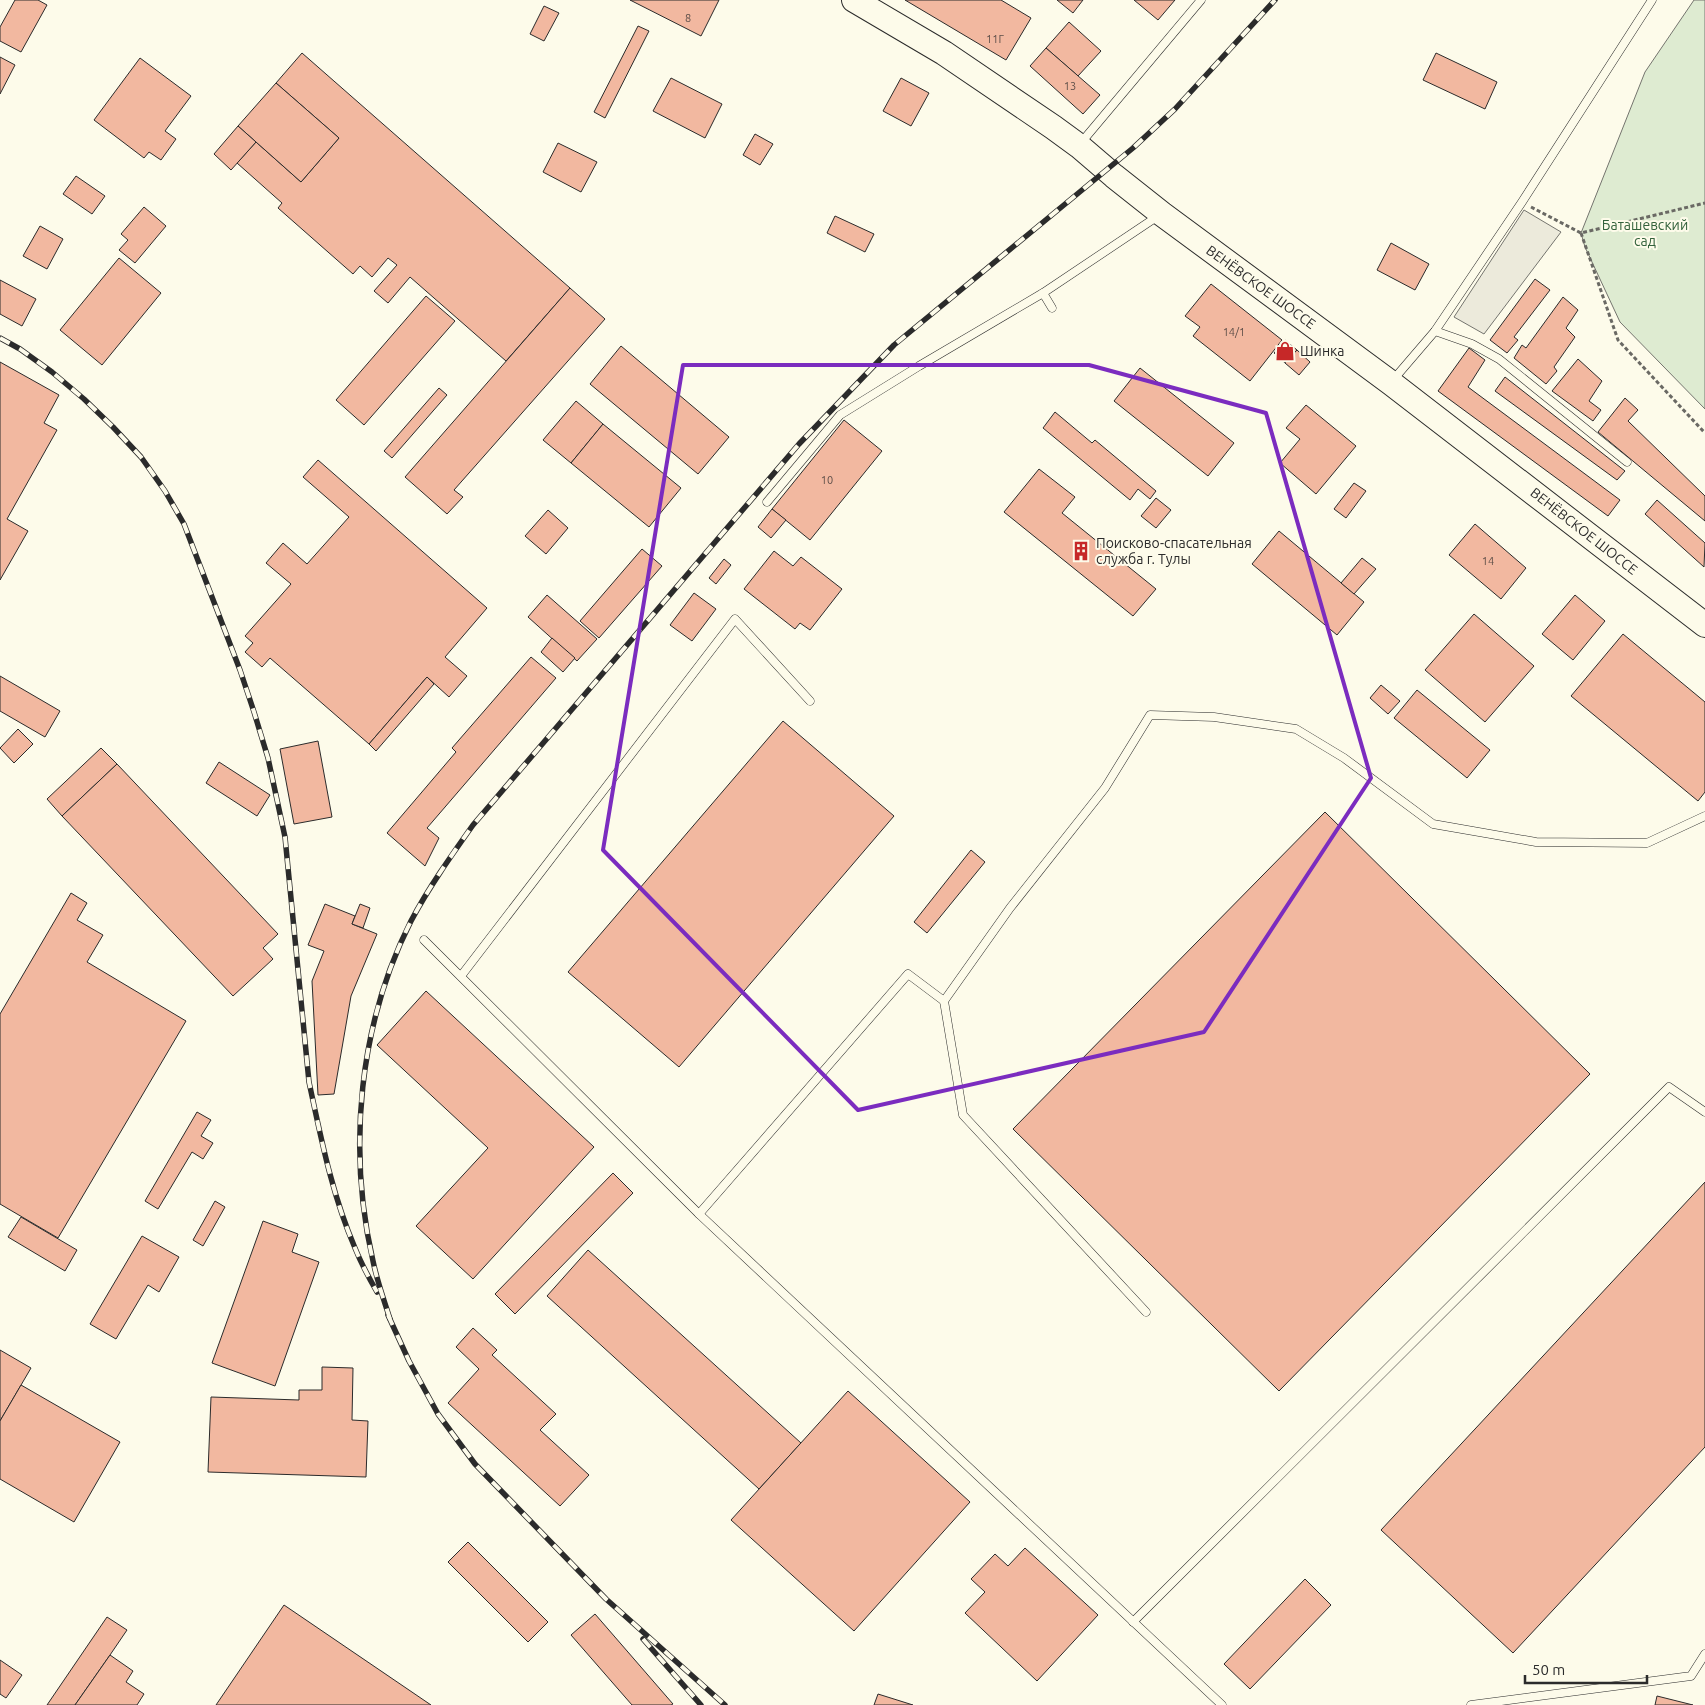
<svg xmlns="http://www.w3.org/2000/svg" width="1705" height="1705" viewBox="0 0 1705 1705" font-family="Ubuntu,sans-serif">
  <style>
    .green { fill: #deebd1; stroke: #74746e }
    .parking { fill: #eceadb; stroke: #74746e }
    .building { fill: #f2b8a0; stroke: #2b2b2b }
    .lines { fill: none; stroke-linecap: round; stroke-linejoin: round }
    .service-casing { stroke: #2b2b2b; stroke-width: 9 }
    .primary-casing { stroke: #2b2b2b; stroke-width: 26 }
    .path { stroke: #6a6964; stroke-width: 3; stroke-dasharray: 4 2.5; stroke-linecap: butt }
    .service { stroke: #fdfbea; stroke-width: 8 }
    .primary { stroke: #fdfbea; stroke-width: 24 }
    .rail-casing { stroke: #2b2b2b; stroke-width: 5.5 }
    .rail { stroke: #fdfbea; stroke-width: 4; stroke-dasharray: 11; stroke-linecap: butt }
    .marked { fill: none; stroke: #7b2cbf; stroke-width: 4; stroke-linejoin: round }
    .labels { text-anchor: middle; stroke-width: 4; stroke-linejoin: round; paint-order: stroke }
    .number-label { font-size: 11px; fill: #5d4e48 }
    .park-label { font-size: 14px; fill: #34623c; stroke: #fdfbea }
    .street-label { font-size: 14px; fill: #2b2b2b; stroke: #fdfbea }
    .poi-label { font-size: 14px; fill: #2b2b2b; stroke: #fdfbea; text-anchor: start }
  </style>
  <rect width="100%" height="100%" fill="#fdfbea"/>
  <polygon class="green" points="1694,0 1705,0 1705,409 1620,322 1585,247 1581,233 1645,72"/>
  <polygon class="parking" points="1524,210 1561,232 1484,334 1454,317"/>
  <g class="building">
    <polygon points="15,0 38,0 47,5 21,52 0,41 0,27"/>
    <polygon points="630,0 719,0 701,36"/>
    <polygon points="905,0 1001,0 1031,18 1006,60"/>
    <polygon points="1057,0 1083,0 1073,13"/>
    <polygon points="1134,0 1175,0 1158,20"/>
    <polygon points="544,6 559,13 544,41 530,34"/>
    <polygon points="1069,22 1101,51 1078,76 1046,48"/>
    <polygon points="638,26 649,31 605,118 594,112"/>
    <polygon points="1046,48 1100,95 1083,114 1030,66"/>
    <polygon points="302,53 570,288 506,361 410,277 388,303 374,291 397,265 388,258 372,277 360,266 353,274 278,208 282,203 237,163 256,142 301,182 339,138 276,83"/>
    <polygon points="1436,53 1497,82 1485,109 1423,80"/>
    <polygon points="0,57 15,65 0,94"/>
    <polygon points="140,58 191,96 165,131 176,139 161,160 149,152 144,158 94,120"/>
    <polygon points="671,78 722,104 705,138 653,111"/>
    <polygon points="901,78 929,93 911,126 883,111"/>
    <polygon points="276,83 339,138 301,182 238,126"/>
    <polygon points="238,126 256,142 231,170 214,154"/>
    <polygon points="755,134 773,144 760,165 743,155"/>
    <polygon points="558,143 597,162 581,192 543,172"/>
    <polygon points="76,176 105,196 92,214 63,194"/>
    <polygon points="144,207 166,226 135,263 119,250 128,240 121,234"/>
    <polygon points="835,216 874,234 865,252 827,233"/>
    <polygon points="40,226 63,239 47,269 23,256"/>
    <polygon points="1391,243 1429,264 1415,290 1377,270"/>
    <polygon points="119,258 161,293 102,365 60,330"/>
    <polygon points="1535,279 1550,290 1514,337 1518,340 1507,353 1490,340"/>
    <polygon points="0,280 36,299 22,326 0,314"/>
    <polygon points="1211,284 1282,340 1250,381 1193,336 1200,327 1185,316"/>
    <polygon points="570,288 605,319 454,490 463,497 447,514 405,477"/>
    <polygon points="426,296 455,321 364,425 336,400"/>
    <polygon points="1563,297 1578,310 1566,328 1575,337 1554,367 1557,371 1546,384 1514,358 1522,345 1526,348"/>
    <polygon points="1285,340 1297,350 1285,363 1274,353"/>
    <polygon points="621,346 729,437 698,474 590,384"/>
    <polygon points="1469,348 1485,360 1468,387 1620,500 1608,516 1438,391"/>
    <polygon points="1297,350 1310,362 1299,375 1285,363"/>
    <polygon points="1578,359 1602,381 1589,401 1601,410 1593,421 1552,391"/>
    <polygon points="0,362 59,395 44,423 57,430 7,519 28,531 0,580"/>
    <polygon points="1140,368 1234,443 1208,476 1114,401"/>
    <polygon points="1505,377 1625,471 1617,480 1495,391"/>
    <polygon points="439,388 447,395 392,458 384,451"/>
    <polygon points="1625,398 1638,410 1628,421 1705,496 1705,521 1598,432"/>
    <polygon points="576,401 603,424 571,463 543,440"/>
    <polygon points="1306,405 1356,446 1316,494 1280,463 1300,439 1286,428"/>
    <polygon points="1055,412 1092,443 1095,440 1156,491 1150,499 1138,489 1130,500 1043,428"/>
    <polygon points="844,420 882,451 810,540 772,509"/>
    <polygon points="603,424 681,488 649,527 571,463"/>
    <polygon points="318,460 487,608 445,657 467,676 449,697 427,677 369,744 270,658 262,667 245,652 253,643 245,636 291,584 266,563 283,543 307,564 349,517 303,477"/>
    <polygon points="1039,469 1075,497 1062,513 1156,589 1133,616 1004,512"/>
    <polygon points="1354,483 1366,491 1346,518 1334,509"/>
    <polygon points="1156,498 1171,510 1156,528 1141,516"/>
    <polygon points="1657,500 1705,543 1704,567 1645,514"/>
    <polygon points="772,509 786,520 771,538 758,527"/>
    <polygon points="548,510 568,528 546,554 525,536"/>
    <polygon points="1475,524 1526,568 1501,599 1449,555"/>
    <polygon points="1279,531 1364,602 1337,635 1252,564"/>
    <polygon points="642,549 662,566 599,638 580,621"/>
    <polygon points="774,551 793,566 801,557 842,589 810,630 800,623 795,629 744,589"/>
    <polygon points="1362,558 1376,569 1354,594 1341,583"/>
    <polygon points="724,559 731,565 716,584 709,578"/>
    <polygon points="694,593 716,609 692,641 670,625"/>
    <polygon points="547,595 597,639 577,661 528,617"/>
    <polygon points="1575,595 1605,621 1573,660 1542,634"/>
    <polygon points="1474,614 1534,666 1485,722 1425,670"/>
    <polygon points="1623,634 1705,702 1705,792 1698,801 1571,696"/>
    <polygon points="552,638 575,658 563,672 541,652"/>
    <polygon points="531,657 556,678 427,828 439,838 425,866 387,833 456,752 452,748"/>
    <polygon points="0,676 60,711 45,737 0,711"/>
    <polygon points="427,677 434,684 376,751 369,744"/>
    <polygon points="1381,685 1400,701 1388,714 1370,698"/>
    <polygon points="1417,690 1490,750 1467,778 1394,718"/>
    <polygon points="783,721 894,816 679,1067 568,972"/>
    <polygon points="18,729 33,744 14,763 0,748"/>
    <polygon points="318,741 332,817 294,824 280,749"/>
    <polygon points="101,748 117,764 62,816 47,799"/>
    <polygon points="219,762 270,795 257,816 206,783"/>
    <polygon points="117,764 278,934 263,948 273,959 233,996 62,816"/>
    <polygon points="1325,812 1590,1074 1279,1391 1013,1129"/>
    <polygon points="971,850 985,862 927,933 914,922"/>
    <polygon points="71,893 87,903 77,920 103,935 87,962 186,1021 58,1238 0,1204 0,1014"/>
    <polygon points="325,904 355,916 352,924 377,934 351,996 334,1094 318,1095 312,981 324,951 308,945"/>
    <polygon points="360,904 370,908 363,928 352,924"/>
    <polygon points="426,991 594,1147 473,1279 416,1226 488,1148 377,1045"/>
    <polygon points="197,1112 211,1120 201,1136 213,1143 203,1159 192,1152 158,1209 145,1201"/>
    <polygon points="613,1173 633,1193 515,1314 495,1294"/>
    <polygon points="1705,1182 1705,1447 1513,1653 1381,1530"/>
    <polygon points="215,1201 225,1207 203,1246 193,1240"/>
    <polygon points="21,1217 77,1250 65,1271 8,1237"/>
    <polygon points="263,1221 298,1234 292,1252 319,1262 275,1386 212,1363"/>
    <polygon points="142,1236 179,1257 159,1292 148,1285 116,1339 90,1324"/>
    <polygon points="588,1250 801,1443 759,1489 547,1296"/>
    <polygon points="473,1328 497,1350 492,1355 556,1414 540,1430 589,1475 560,1506 448,1403 479,1369 456,1347"/>
    <polygon points="0,1350 31,1368 0,1421"/>
    <polygon points="322,1367 353,1368 352,1420 368,1421 366,1477 208,1472 211,1397 299,1400 299,1390 322,1390"/>
    <polygon points="21,1385 120,1442 74,1522 0,1479 0,1421"/>
    <polygon points="848,1391 970,1502 854,1631 731,1520"/>
    <polygon points="468,1542 548,1622 528,1642 448,1562"/>
    <polygon points="1025,1548 1098,1615 1037,1681 965,1613 985,1592 971,1579 995,1554 1008,1566"/>
    <polygon points="1305,1579 1331,1605 1250,1689 1224,1664"/>
    <polygon points="284,1605 431,1705 216,1705"/>
    <polygon points="595,1614 673,1704 671,1705 632,1705 571,1635"/>
    <polygon points="107,1617 127,1630 110,1655 75,1705 47,1705"/>
    <polygon points="110,1655 133,1671 126,1682 144,1694 137,1705 75,1705"/>
    <polygon points="0,1660 22,1675 6,1698 0,1694"/>
    <polygon points="878,1694 913,1705 874,1705"/>
    <polygon points="1657,1696 1693,1705 1655,1705"/>
  </g>
  <g class="lines">
    <defs>
      <g id="service">
        <polyline points="1080,144 1201,0"/>
        <polyline points="1043,293 1052,308"/>
        <polyline points="1435,331 1472,344 1499,359 1627,462"/>
        <polyline points="1393,380 1435,331 1522,202 1652,0"/>
        <polyline points="767,502 840,415 919,366 1043,293 1158,216"/>
        <polyline points="424,940 699,1214"/>
        <polyline points="461,976 735,619 810,701"/>
        <polyline points="944,1001 963,1115 1146,1312"/>
        <polyline points="1133,1622 1669,1087 1705,1112"/>
        <polyline points="1222,1705 699,1214 908,974 944,1001 1010,908 1105,788 1150,715 1214,717 1296,729 1344,758 1433,824 1536,842 1647,843 1705,816"/>
        <polyline points="1471,1705 1691,1676 1705,1654"/>
      </g>
      <polyline id="primary" points="854,0 944,53 1053,127 1079,146 1114,176 1162,214 1391,383 1705,625"/>
    </defs>
    <use href="#service" class="service-casing"/>
    <use href="#primary" class="primary-casing"/>
    <g class="path">
      <polyline points="1531,207 1581,233 1705,203"/>
      <polyline points="1581,233 1618,340 1705,433"/>
    </g>
    <use href="#service" class="service"/>
    <use href="#primary" class="primary"/>
    <defs>
      <g id="rail">
        <path d="M0 338 20 349 52 372 84 399 113 427 141 457 165 491 184 524 240 670 254 712 268 758 285 837 309 1082C321 1138 332 1195 355 1248 361 1263 369 1278 377 1292"/>
        <polyline points="388,1315 409,1361 438,1414 475,1464 606,1599 725,1705"/>
        <path d="M390 1319C384 1300 377 1281 373 1261 347 1148 359 1024 411 921 429 887 451 856 473 825L799 444 894 345 1133 148 1175 109 1275 0"/>
        <polyline points="643,1639 701,1705"/>
      </g>
    </defs>
    <use href="#rail" class="rail-casing"/>
    <use href="#rail" class="rail"/>
  </g>
  <path class="marked" d="M683 365H1089L1266 413 1371 778 1204 1032 858 1110 603 850Z"/>
  <defs>
    <symbol id="shop-bare" viewBox="-9 -9 18 18"><path d="M-5-2.5h2.3a2.7 3.5 0 0 1 5.4 0H5L5.5 6h-11ZM-1.5-2.5h3a1.5 2.3 0 0 0-3 0Z" fill="#c62828" stroke="#fdfbea" stroke-width="2.5" paint-order="stroke"/></symbol>
    <symbol id="building-bare" viewBox="-9 -9 18 18"><path d="M-4-6H4V6H1V3H-1V6H-4ZM-2.5-4.3h1.7v1.8h-1.7ZM.8-4.3h1.7v1.8H.8ZM-2.5-1h1.7V.8h-1.7ZM.8-1h1.7V.8H.8Z" fill="#c62828" stroke="#fdfbea" stroke-width="2.5" paint-order="stroke"/></symbol>
  </defs>
  <g fill-rule="evenodd">
    <use href="#shop-bare" x="1271" y="337" width="28" height="28"/>
    <use href="#building-bare" x="1067" y="537" width="28" height="28"/>
  </g>
  <g class="labels">
    <g class="number-label">
      <text x="688" y="22">8</text>
      <text x="995" y="43">11Г</text>
      <text x="1070" y="90">13</text>
      <text x="1234" y="336">14/1</text>
      <text x="827" y="484">10</text>
      <text x="1488" y="565">14</text>
    </g>
    <g class="park-label">
      <text x="1645" y="230">Баташевский<tspan x="1645" dy="16">сад</tspan></text>
    </g>
    <g class="street-label">
      <text transform="translate(1261 287) rotate(36)" y="5">ВЕНЁВСКОЕ ШОССЕ</text>
      <text transform="translate(1584 531) rotate(38)" y="5">ВЕНЁВСКОЕ ШОССЕ</text>
    </g>
    <g class="poi-label">
      <text x="1300" y="356">Шинка</text>
      <text x="1096" y="548">Поисково-спасательная<tspan x="1096" dy="16">служба г. Тулы</tspan></text>
    </g>
  </g>
  <path d="M1525 1675v8h122v-8" fill="none" stroke="#2b2b2b" stroke-width="2.5"/>
  <text x="1532" y="1675" font-size="15" fill="#2b2b2b" stroke="#fdfbea" stroke-width="4" paint-order="stroke">50 m</text>
</svg>
